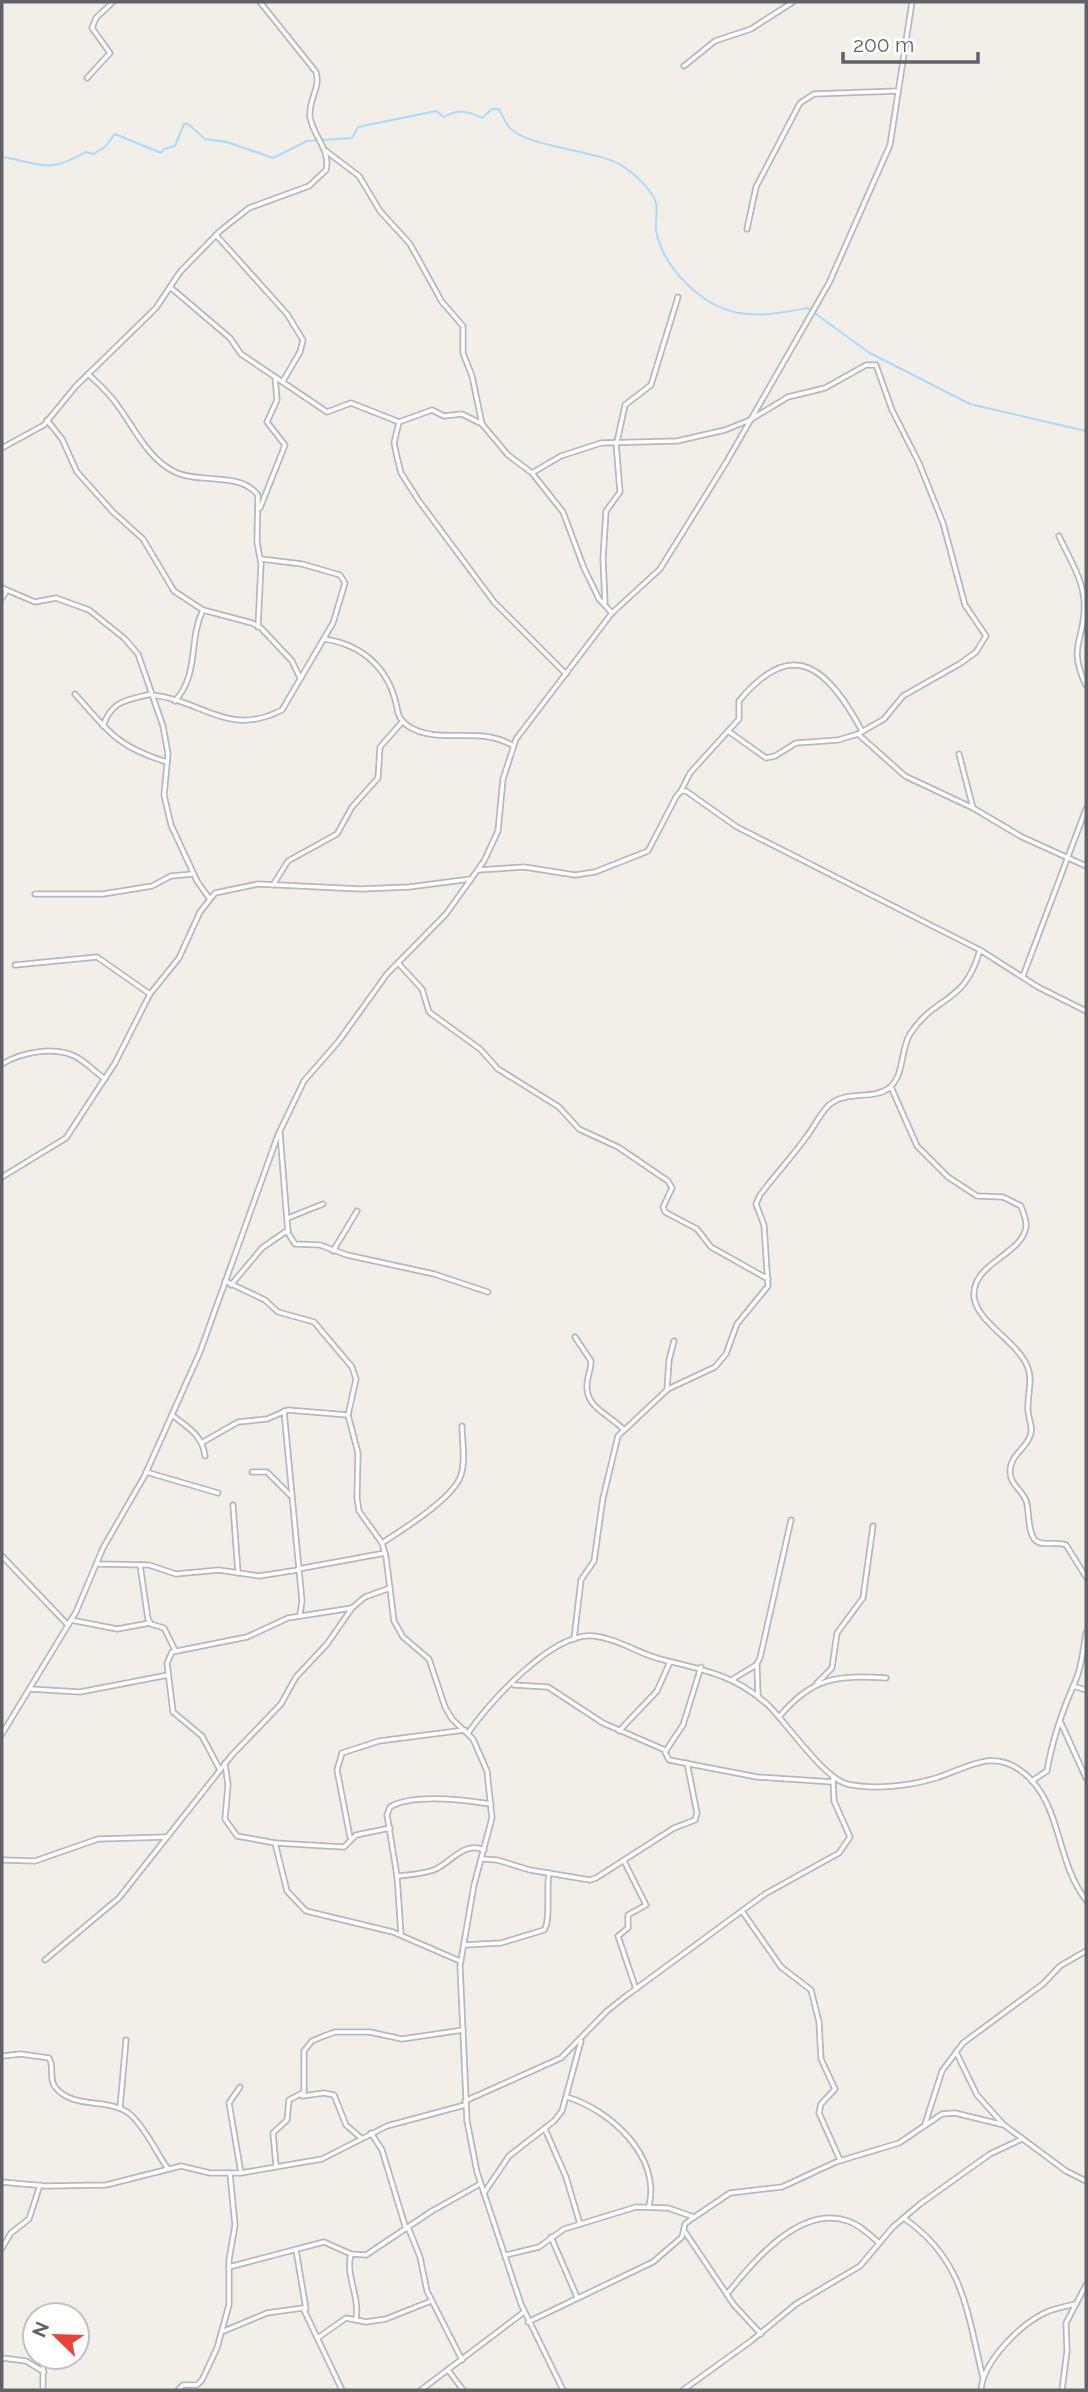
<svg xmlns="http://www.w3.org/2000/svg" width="1088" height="2392" viewBox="0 0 1088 2392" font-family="Raleway,sans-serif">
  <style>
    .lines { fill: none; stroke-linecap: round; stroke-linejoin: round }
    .stream { stroke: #aadaff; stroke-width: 2 }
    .minor-casing { stroke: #b5b8bc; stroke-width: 7 }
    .minor { stroke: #fff; stroke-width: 3.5 }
  </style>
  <rect width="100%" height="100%" fill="#f1efe8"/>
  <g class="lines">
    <path class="stream" d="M2 157C42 163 45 175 86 152L93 154 105 147 115 134 161 153 164 149 175 146 184 124H188L205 139 227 142 273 158 307 141 352 138 358 127 436 111 444 117C458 109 468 111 482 118L492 109H499C502 115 505 122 509 127 526 148 598 149 624 167 636 175 652 190 656 203 658 211 655 222 656 230 663 268 701 306 739 313 761 317 786 312 808 308L868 352 970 404 1086 431"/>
    <defs>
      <g id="minor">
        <polyline points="684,66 715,41 751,29 793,2"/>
        <polyline points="87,78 110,53 92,28 96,18 113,2"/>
        <polyline points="326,151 359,176 380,211 410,244 442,302 463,326 463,353 472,376 482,424 508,455 532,473 563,512 584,568 599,599 612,613"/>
        <polyline points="747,229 756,187 800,103 814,94 897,91"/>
        <polyline points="216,235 287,314 303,340 300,352 283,381"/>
        <polyline points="170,287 230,338 241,354 327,412 351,403 399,422 432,410 444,416 462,414 482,424"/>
        <path d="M88 374C99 384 110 394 118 406 135 429 148 459 175 472 200 484 239 471 258 495L257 542 261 564 258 627"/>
        <polyline points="47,420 62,439 77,472 113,512 143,539 174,591 203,610 252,623 261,628 292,661 300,678"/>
        <polyline points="399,422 394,443 397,457 401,473 419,501 494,602 566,674"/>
        <polyline points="617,442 625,405 651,385 678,297"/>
        <path d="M2 448 44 425 76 386 156 308 180 272 220 231 249 208 309 186 326 170C331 150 313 136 310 117 308 100 321 88 316 72L260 2"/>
        <polyline points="532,473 561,456 601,443 677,441 725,430 750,420 788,397 825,388 866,365 876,365 892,410 919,463 943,523 965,605 986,636 976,652 961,663 903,696 884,719 858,734 838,740 796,743 775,756 766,758 728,731"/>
        <polyline points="260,508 285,445 267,422 277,400 275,377"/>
        <path d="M1059 536C1068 556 1083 579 1084 601 1087 637 1066 645 1086 685"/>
        <polyline points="2,588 35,602 56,598 89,610 124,638 138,654 163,726 168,754 164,795 171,825 197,881 209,898"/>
        <polyline points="2,598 7,590"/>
        <polyline points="605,603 603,559 606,511 620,492 616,442"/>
        <path d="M324 639C360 644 387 666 396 703 398 713 398 719 408 726 439 746 478 725 512 745"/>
        <path d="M75 694C108 731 117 747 167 762"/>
        <path d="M152 695C203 700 227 738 282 710L333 623 345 583 340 575 302 564 261 559"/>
        <path d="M175 701C200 673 188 640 203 610"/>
        <path d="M103 726C112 700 127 700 151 694"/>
        <polyline points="858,734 905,776 973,808 1022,837 1086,866"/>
        <polyline points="959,754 973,808"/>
        <path d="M681 791 690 773 739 719V701C794 634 829 670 862 731"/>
        <polyline points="478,870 524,867 575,875 595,872 648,851 676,797 681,791 686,791 737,827 980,950 1038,987 1086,1011"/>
        <polyline points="273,885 288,861 337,834 352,807 378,778 380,747 403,721"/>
        <polyline points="35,894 103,894 152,886 171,876 193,874"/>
        <polyline points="398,963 422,989 429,1012 480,1049 498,1069 559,1107 579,1129 618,1147 668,1181 672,1188 663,1207 665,1212 697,1229 711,1247 768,1279"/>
        <polyline points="15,965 97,957 150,994"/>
        <polyline points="1023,976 1086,809"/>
        <path d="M2 1064C22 1052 57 1045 78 1058 88 1064 96 1073 105 1079"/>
        <path d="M891 1087 917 1146 948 1177 977 1196 1003 1197 1021 1206C1023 1213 1027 1220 1026 1227 1022 1255 971 1263 974 1297 977 1323 1019 1342 1028 1368 1033 1381 1027 1396 1028 1410 1028 1419 1034 1428 1030 1436 1025 1450 1010 1455 1010 1472 1010 1486 1025 1491 1027 1504 1029 1514 1028 1532 1035 1540 1042 1547 1057 1541 1066 1545L1086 1577"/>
        <polyline points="280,1133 288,1233 295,1244 320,1245 347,1255 434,1274 488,1292"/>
        <polyline points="2,1177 66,1138 115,1063 150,994 179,958 200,912 215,893 258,884 361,889 409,887 471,879"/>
        <polyline points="288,1218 323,1204"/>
        <polyline points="333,1251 357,1211"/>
        <polyline points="225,1281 265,1300 278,1312 314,1322 352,1367 356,1379 348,1415 358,1453 357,1498 359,1511 382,1543 386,1557 394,1621 403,1637 429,1659 445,1707 452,1719 473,1739 487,1771 492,1818 474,1885 460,1966 467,2121 477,2172 521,2304 563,2390"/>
        <polyline points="231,1285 262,1248 288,1230"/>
        <path d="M575 1337 591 1361C591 1371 586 1379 587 1389 588 1408 611 1416 623 1429"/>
        <polyline points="667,1390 669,1360 674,1341"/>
        <polyline points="284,1411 302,1601 300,1614"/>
        <path d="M172 1415C188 1428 202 1434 205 1456"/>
        <polyline points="203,1442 238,1422 267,1419 288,1410 348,1415"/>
        <polyline points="146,1472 218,1493"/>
        <polyline points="252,1472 267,1472 290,1495"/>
        <polyline points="233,1505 238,1573"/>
        <path d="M382 1543C402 1530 454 1498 461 1475 466 1460 462 1441 462 1426"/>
        <polyline points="2,1556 68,1625"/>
        <polyline points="96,1564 149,1565 176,1574 219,1570 259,1576 298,1570"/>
        <polyline points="140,1565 148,1619 151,1624 164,1628 175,1650"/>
        <polyline points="298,1569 385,1553"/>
        <polyline points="71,1620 117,1629 150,1623"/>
        <path d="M574 1639 581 1580 594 1561 603 1498 618 1436 668 1389 715 1367 726 1354 737 1324 768 1286 764 1225 756 1204 760 1195C775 1175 792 1157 807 1136 814 1127 820 1114 828 1106 846 1089 872 1101 889 1088 905 1075 900 1050 910 1034 936 994 964 1006 980 950"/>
        <polyline points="757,1665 758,1696"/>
        <polyline points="701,1667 683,1725 665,1752 669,1760 757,1777 833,1782"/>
        <polyline points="733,1679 756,1665 760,1658 791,1520"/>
        <polyline points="817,1683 832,1668 837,1633 863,1598 873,1526"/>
        <polyline points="514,1685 548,1687 603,1723 665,1750"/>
        <polyline points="1073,1686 1086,1690"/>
        <polyline points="30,1689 80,1692 168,1675"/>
        <path d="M779 1717C812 1677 837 1675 886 1678"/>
        <polyline points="1061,1723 1086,1778"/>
        <polyline points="619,1731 657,1691 670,1662"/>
        <path d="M468 1733C490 1702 553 1631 594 1636 620 1639 640 1655 664 1660 705 1670 737 1676 769 1706 788 1725 824 1778 847 1784 874 1790 910 1786 936 1778 968 1768 994 1747 1025 1774 1062 1805 1056 1862 1086 1900"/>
        <polyline points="2,1734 76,1612 103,1548 145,1475 200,1352 278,1135 304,1081 338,1042 387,974 446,914 484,861 498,831 503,779 516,739 612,613 660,569 727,461 829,283 890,145 912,2"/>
        <polyline points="225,1763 228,1785 225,1819 237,1836 275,1843 344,1847 356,1835 390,1828"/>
        <polyline points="220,1770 202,1736 173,1712 167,1663 172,1652 247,1637 288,1618 352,1608"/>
        <path d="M1032 1781 1047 1771C1052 1741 1063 1709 1075 1682 1082 1667 1083 1649 1086 1633"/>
        <polyline points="350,1837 337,1770 342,1753 379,1741 465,1730"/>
        <polyline points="275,1843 287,1891 306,1911 393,1932 460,1961"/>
        <polyline points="481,1859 497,1860 530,1870 590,1880 596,1878 674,1828 695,1820 697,1813 687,1763"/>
        <polyline points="2,1860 35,1861 98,1839 167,1837"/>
        <polyline points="624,1861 646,1905 628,1915 628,1928 618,1936 636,1989"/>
        <path d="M397 1876C410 1875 424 1874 436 1869 451 1862 464 1841 484 1850"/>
        <polyline points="742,1911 781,1967 811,1990 819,2022 821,2059 835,2089 821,2104 819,2113 840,2160"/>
        <path d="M401 1935 397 1876 387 1815 390 1807C413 1793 465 1800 491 1804"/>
        <path d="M464 1945 501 1943 544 1930C551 1922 546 1888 549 1873"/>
        <polyline points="45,1960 119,1898 232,1755 281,1704 296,1677 327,1644 352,1608 365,1597 390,1588"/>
        <polyline points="956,2052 977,2095 1003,2124"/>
        <path d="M2 2056 21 2054 49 2058C55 2067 48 2080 56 2088 74 2110 111 2097 131 2115 146 2129 156 2152 168 2169"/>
        <polyline points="240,2087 229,2103 241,2173"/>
        <polyline points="302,2096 324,2093 334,2095 346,2125 361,2138"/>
        <path d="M567 2097C610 2110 661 2156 649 2206"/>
        <polyline points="465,2101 561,2058 607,2011 626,1996 765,1894 839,1853 850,1837 834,1801 833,1778"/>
        <polyline points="120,2108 126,2040"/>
        <polyline points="925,2124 942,2071 963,2043 1043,1984 1060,1966 1086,1951"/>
        <polyline points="545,2129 566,2177 580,2224"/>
        <polyline points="371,2133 382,2150 406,2229"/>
        <polyline points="276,2166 273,2133 287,2120 289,2100 304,2092 304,2051 312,2041 324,2036 335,2032 370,2032 402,2039 463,2030"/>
        <polyline points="2,2182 45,2186 106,2185 181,2166 210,2173 241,2173 322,2159 387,2126 465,2105"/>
        <polyline points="484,2193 509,2156 554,2121 562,2111 581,2041"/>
        <path d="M905 2219C964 2260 967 2312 983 2378"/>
        <polyline points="408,2227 420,2257 427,2291 462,2360"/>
        <polyline points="685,2232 734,2305 761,2334"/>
        <polyline points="551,2237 577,2297"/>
        <polyline points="2,2248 11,2233 29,2219 40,2185"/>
        <polyline points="296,2250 306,2309"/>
        <path d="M351 2254C345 2276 360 2295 356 2319"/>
        <polyline points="506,2255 539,2247 564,2229 636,2207 668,2208 694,2217"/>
        <polyline points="229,2267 324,2242 351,2254 366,2255 432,2211 480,2184"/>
        <path d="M727 2294C753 2262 800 2204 848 2221 860 2225 870 2235 879 2243"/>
        <polyline points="528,2322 653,2262 682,2237 685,2224 690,2220 730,2193 782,2187 836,2162 899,2143 942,2114 955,2113 1004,2125 1066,2171 1086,2181"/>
        <polyline points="224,2331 267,2313 303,2308 342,2390"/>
        <polyline points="319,2337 346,2318 366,2322 386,2319 431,2301"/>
        <polyline points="43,2357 43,2390"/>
        <polyline points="2,2358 26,2361 44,2372"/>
        <polyline points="448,2370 463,2390"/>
        <polyline points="178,2390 183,2385 197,2385 202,2380 217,2348 229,2305 229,2260 235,2225 230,2174"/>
        <polyline points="421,2390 524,2312"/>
        <polyline points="683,2390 751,2341 796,2304 860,2266 893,2227 920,2204 990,2154 1022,2139"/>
        <path d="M981 2390C983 2361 1022 2322 1049 2311 1057 2308 1067 2306 1076 2304"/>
        <polyline points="1062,2390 1067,2351 1066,2323 1086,2285"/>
      </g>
    </defs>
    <use href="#minor" class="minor-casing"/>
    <use href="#minor" class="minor"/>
  </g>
  <rect width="1088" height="2392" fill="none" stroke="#5f6368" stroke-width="7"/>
  <g transform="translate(56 2336) rotate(293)"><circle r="33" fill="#ffffff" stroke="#bfc1c3" stroke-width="2"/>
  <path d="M0-5L12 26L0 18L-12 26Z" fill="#ea4335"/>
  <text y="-10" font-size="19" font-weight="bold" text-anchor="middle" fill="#5f6368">N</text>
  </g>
  <path d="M843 52v10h135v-10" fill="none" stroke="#5f6368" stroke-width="3.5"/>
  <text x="853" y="52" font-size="21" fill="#5f6368" stroke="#ffffff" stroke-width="5" paint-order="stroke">200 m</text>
</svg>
